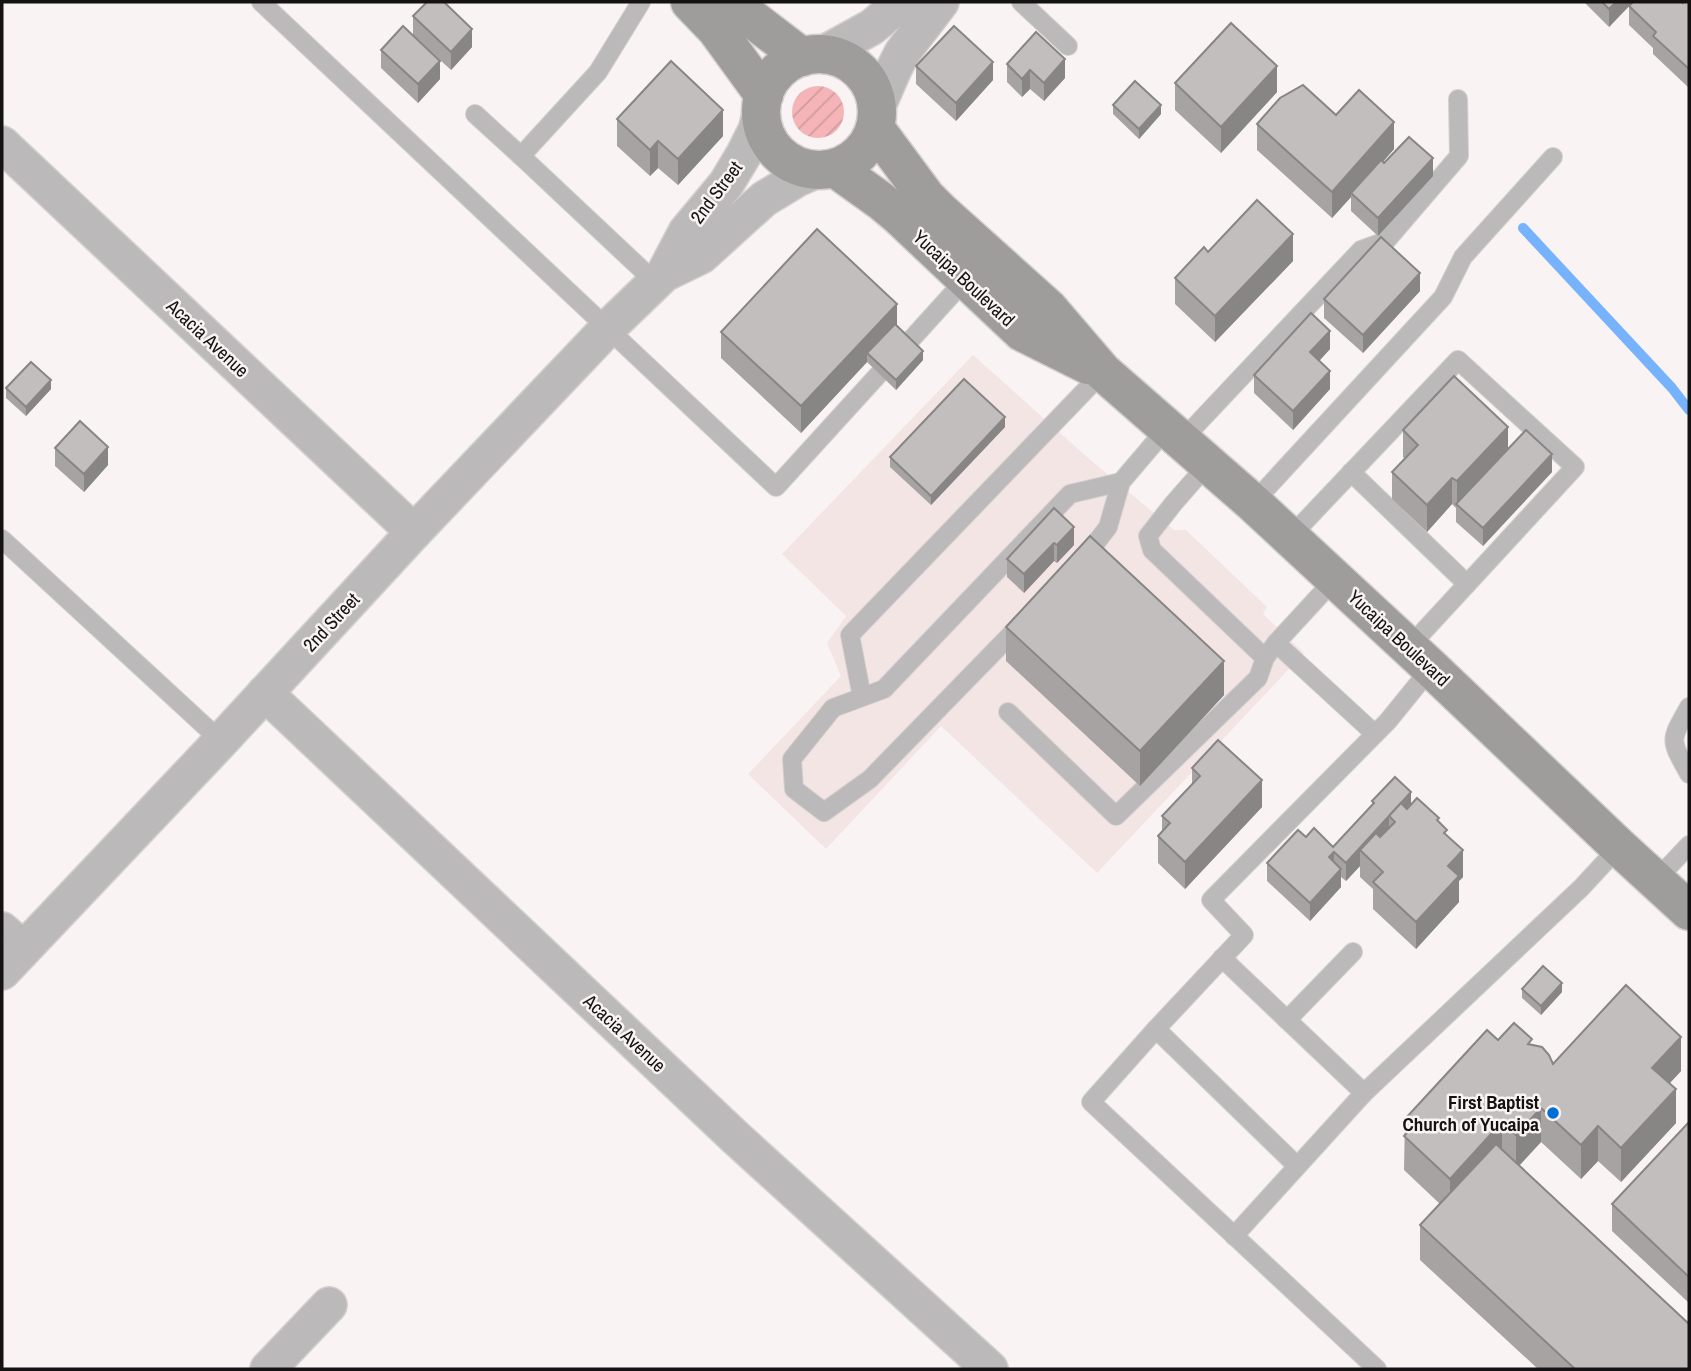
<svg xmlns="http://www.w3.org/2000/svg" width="1691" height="1371" viewBox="0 0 1691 1371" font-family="'Archivo Narrow',sans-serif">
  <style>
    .built { fill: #f4e5e5 }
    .garden { fill: url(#garden-furrows) }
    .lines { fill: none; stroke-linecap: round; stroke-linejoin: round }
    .stream { stroke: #77b2fd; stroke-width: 10 }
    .service-casing { stroke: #d4cfcf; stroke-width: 20 }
    .minor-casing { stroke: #d4cfcf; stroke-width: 38 }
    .secondary-casing { stroke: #d4cfcf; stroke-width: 41 }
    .service { stroke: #bbb9b9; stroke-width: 18 }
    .minor { stroke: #bbb9b9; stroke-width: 35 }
    .secondary { stroke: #9f9c9c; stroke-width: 38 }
    .wall { fill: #a8a3a3 }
    .shaded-wall { fill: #888585 }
    .building { fill: #c3bebe; stroke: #888585; stroke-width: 2 }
    .poi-dot { fill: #006ed6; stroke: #f9f3f3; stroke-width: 2.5 }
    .labels { text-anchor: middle; stroke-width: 5; stroke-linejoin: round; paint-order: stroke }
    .street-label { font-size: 19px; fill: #141212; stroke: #f9f3f3 }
    .poi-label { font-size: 19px; font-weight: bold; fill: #141212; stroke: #f9f3f3; text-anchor: end }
  </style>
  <defs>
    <pattern id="garden-furrows" width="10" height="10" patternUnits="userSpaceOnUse" patternTransform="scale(1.75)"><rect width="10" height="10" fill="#f5b5b8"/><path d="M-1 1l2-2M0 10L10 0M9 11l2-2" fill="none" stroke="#d19b9d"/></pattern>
  </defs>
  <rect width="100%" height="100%" fill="#f9f3f3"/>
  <polygon class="built" points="973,355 1086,456 1174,530 1186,530 1267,607 1263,614 1304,653 1097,873 941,726 826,849 748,774 841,676 827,643 846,616 782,554"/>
  <circle class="garden" cx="818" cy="112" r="26"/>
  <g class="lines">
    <polyline class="stream" points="1523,228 1672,388 1689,410"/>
    <defs>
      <g id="service">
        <polyline points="261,2 776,487 878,375"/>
        <polyline points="641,2 598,72 521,156 655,282"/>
        <polyline points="1021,2 1068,46"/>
        <polyline points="475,114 521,156"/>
        <polyline points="907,344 965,280"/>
        <polyline points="1182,440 1361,250 1386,241 1459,156 1458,99"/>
        <polyline points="1208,464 1173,504 1148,536 1152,550 1265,658"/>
        <polyline points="1351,472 1467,584"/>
        <polyline points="1253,503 1443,297 1463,257 1553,157"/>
        <polyline points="1290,537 1458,360 1575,467 1409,647"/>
        <polyline points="2,539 221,741"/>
        <polyline points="1082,561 1108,527 1121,482 1167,428"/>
        <polyline points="1021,624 870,779 824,812 794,789 792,759 833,708 884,689 1070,494 1121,482"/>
        <polyline points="1276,643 1375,734"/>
        <polyline points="862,697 850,635 1103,372"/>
        <path d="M1689 707C1669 742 1670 739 1689 774"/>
        <polyline points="1008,712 1116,816 1258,678 1265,658 1276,643 1335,579"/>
        <polyline points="1656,880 1689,845"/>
        <polyline points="1222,958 1364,1093"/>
        <polyline points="1287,1020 1353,952"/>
        <polyline points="1156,1029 1296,1165"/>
        <polyline points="1234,1236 1364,1093 1581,888 1619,847"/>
        <polyline points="1377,1369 1091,1102 1156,1029 1244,935 1211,900 1388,721 1431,668"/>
      </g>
      <g id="minor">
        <polyline points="823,54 872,27 902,2"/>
        <polyline points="877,108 893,71 902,53 941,2"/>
        <polyline points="2,144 414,532"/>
        <polyline points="664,274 686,232 726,184 744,154 756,130 762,108"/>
        <polyline points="265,693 736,1138 990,1369"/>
        <polyline points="2,930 23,949"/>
        <polyline points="2,972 221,741 414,532 608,328 664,274 701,256 764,199 797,179 815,171"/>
        <polyline points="268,1369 329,1305"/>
      </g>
      <g id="secondary">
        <polyline points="690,2 716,29 764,95"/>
        <polyline points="730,2 802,57"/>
        <circle cx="819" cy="112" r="58"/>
        <polyline points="875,128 926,197 941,212 1049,309 1103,372 1253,503 1431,668 1619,847 1689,911"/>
        <polyline points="835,168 881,201 899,216 1022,332 1088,365"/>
      </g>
    </defs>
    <use href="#service" class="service-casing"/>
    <use href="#minor" class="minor-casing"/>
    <use href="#secondary" class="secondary-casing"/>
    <use href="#service" class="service"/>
    <use href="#minor" class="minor"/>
    <use href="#secondary" class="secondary"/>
  </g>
  <g class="wall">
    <polygon points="1584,2 1633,2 1609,27"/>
    <polygon points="1689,2 1689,88 1653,54 1653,48 1629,25 1629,6"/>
    <polygon points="413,16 472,47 451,70 413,35"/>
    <polygon points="381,50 440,79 418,103 381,68"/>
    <polygon points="1007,64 1065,78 1044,101 1030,89 1022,97 1007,82"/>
    <polygon points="916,66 993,80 956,121 916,84"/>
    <polygon points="1175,83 1277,92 1221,153 1175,110"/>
    <polygon points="1113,105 1161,114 1139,139 1113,114"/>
    <polygon points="1336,115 1394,149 1383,162 1384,163 1433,176 1378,236 1351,211 1351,197 1332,218 1257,150 1257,124"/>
    <polygon points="617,119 723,136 678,185 658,168 650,176 617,146"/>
    <polygon points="1208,252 1293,261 1215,342 1175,304 1175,278"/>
    <polygon points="1420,291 1363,353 1324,318 1324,299"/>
    <polygon points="897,326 923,360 896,390 867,362 801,433 721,358 721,332"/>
    <polygon points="1330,349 1319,361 1330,389 1293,430 1254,393 1254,375"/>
    <polygon points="6,388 51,389 26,416 6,398"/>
    <polygon points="1005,427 931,505 890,467 890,457"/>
    <polygon points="1403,430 1508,449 1552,472 1483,546 1456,522 1456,508 1452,504 1427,532 1392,499 1392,472 1405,459 1403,457"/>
    <polygon points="55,448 108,465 84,492 55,466"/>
    <polygon points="1074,527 1074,545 1057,563 1054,561 1024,593 1007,577 1007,559"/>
    <polygon points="1006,627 1224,695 1140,786 1006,661"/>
    <polygon points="1192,768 1262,807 1185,889 1158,863 1158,836 1162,831 1162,816 1192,785"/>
    <polygon points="1372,801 1411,804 1439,822 1447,836 1463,877 1459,881 1459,902 1416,949 1373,909 1373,889 1360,877 1360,866 1346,881 1341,877 1341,887 1310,921 1267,881 1267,863 1333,847 1372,805"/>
    <polygon points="1522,989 1562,992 1541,1015 1522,998"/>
    <polygon points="1532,1045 1553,1064 1681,1071 1670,1083 1676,1123 1621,1182 1598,1161 1581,1179 1541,1142 1519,1166 1689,1369 1538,1369 1420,1260 1420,1225 1440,1204 1404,1170 1405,1119"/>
    <polygon points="1689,1122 1689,1303 1612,1231 1612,1204"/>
  </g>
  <g class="shaded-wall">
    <polygon points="1616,2 1633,2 1609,27 1609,9"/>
    <polygon points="472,29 472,47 451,70 451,52"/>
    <polygon points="1065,59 1065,78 1044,101 1044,83"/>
    <polygon points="440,61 440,79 418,103 418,84"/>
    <polygon points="993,62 993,80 956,121 956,103"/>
    <polygon points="1277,66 1277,92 1221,153 1221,127"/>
    <polygon points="1030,70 1030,89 1022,97 1022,79"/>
    <polygon points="1161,105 1161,114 1139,139 1139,129"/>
    <polygon points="723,110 723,136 678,185 678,159"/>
    <polygon points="1394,122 1394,149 1353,195 1351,193 1351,197 1332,218 1332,192"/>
    <polygon points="658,141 658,168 650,176 650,150"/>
    <polygon points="1433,158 1433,176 1378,236 1378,218"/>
    <polygon points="1293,234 1293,261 1215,342 1215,316"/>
    <polygon points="1420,273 1420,291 1363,353 1363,335"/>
    <polygon points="897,304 897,331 867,353 867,362 801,433 801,406"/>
    <polygon points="1330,331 1330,349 1310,371 1310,352"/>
    <polygon points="923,351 923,360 896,390 896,380"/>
    <polygon points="1330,371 1330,389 1293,430 1293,411"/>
    <polygon points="51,380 51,389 26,416 26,407"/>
    <polygon points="1005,417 1005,427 931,505 931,496"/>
    <polygon points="1508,427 1508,454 1457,504 1457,481"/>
    <polygon points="108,447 108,465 84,492 84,474"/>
    <polygon points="1552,454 1552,472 1483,546 1483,528"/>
    <polygon points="1452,478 1452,504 1427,532 1427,505"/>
    <polygon points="1074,527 1074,545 1057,563 1057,545"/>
    <polygon points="1054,543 1054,561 1024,593 1024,574"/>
    <polygon points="1224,661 1224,695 1140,786 1140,751"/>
    <polygon points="1262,780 1262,807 1185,889 1185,862"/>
    <polygon points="1411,792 1411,811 1395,822 1389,816"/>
    <polygon points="1389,817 1389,835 1360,850 1360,866 1346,881 1346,863"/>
    <polygon points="1463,850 1463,877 1459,881 1459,902 1416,949 1416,922 1448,866"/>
    <polygon points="1334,852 1334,870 1329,857"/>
    <polygon points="1341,869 1341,887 1310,921 1310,903"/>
    <polygon points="1562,983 1562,992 1541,1015 1541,1006"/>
    <polygon points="1681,1037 1681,1071 1652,1102 1652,1068"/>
    <polygon points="1676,1089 1676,1123 1621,1182 1621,1148"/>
    <polygon points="1541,1108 1541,1142 1516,1169 1516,1135"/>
    <polygon points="1502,1122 1502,1157 1450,1213 1450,1179"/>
    <polygon points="1598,1126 1598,1161 1581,1179 1581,1145"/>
  </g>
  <g class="building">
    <polygon points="427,2 444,2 472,29 451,52 413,16"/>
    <polygon points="1602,2 1616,2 1609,9"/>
    <polygon points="1633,2 1682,2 1683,3 1684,2 1689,2 1689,69 1653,36 1656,32 1629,6"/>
    <polygon points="1231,23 1277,66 1221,127 1175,83"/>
    <polygon points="403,26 440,61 418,84 381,50"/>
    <polygon points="954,26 993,62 956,103 916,66"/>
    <polygon points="1036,32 1065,59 1044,83 1030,70 1022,79 1007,64"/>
    <polygon points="671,61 723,110 678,159 658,141 650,150 617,119"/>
    <polygon points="1135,81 1161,105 1139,129 1113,105"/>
    <polygon points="1303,85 1336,115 1359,90 1394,122 1332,192 1257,124 1280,98"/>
    <polygon points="1409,137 1433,158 1378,218 1351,193 1381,160 1384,163"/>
    <polygon points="1257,200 1293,234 1215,316 1175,278 1204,247 1208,252"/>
    <polygon points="817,229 897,304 801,406 721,332"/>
    <polygon points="1381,237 1420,273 1363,335 1324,299"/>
    <polygon points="1311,313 1330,331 1310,352 1330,371 1293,411 1254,375"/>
    <polygon points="895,324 923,351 896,380 867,353"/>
    <polygon points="31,362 51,380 26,407 6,388"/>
    <polygon points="1454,376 1508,427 1457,481 1452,478 1427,505 1392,472 1418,445 1403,430"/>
    <polygon points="964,379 1005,417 931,496 890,457"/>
    <polygon points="80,421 108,447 84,474 55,448"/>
    <polygon points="1526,430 1552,454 1483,528 1456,504"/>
    <polygon points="1054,508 1074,527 1057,545 1054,543 1024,574 1007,559"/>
    <polygon points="1090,536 1224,661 1140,751 1006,627"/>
    <polygon points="1218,740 1262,780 1185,862 1158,836 1170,823 1162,816 1200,776 1192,768"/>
    <polygon points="1395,777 1411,792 1346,863 1334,852 1329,857 1341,869 1310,903 1267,863 1298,830 1306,837 1314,828 1333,847 1374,803 1372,801"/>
    <polygon points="1417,798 1439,818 1437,820 1447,830 1444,833 1463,850 1448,866 1459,876 1416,922 1373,882 1383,872 1360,850 1376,833 1380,837 1395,822 1389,816 1401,803 1407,809"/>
    <polygon points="1543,966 1562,983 1541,1006 1522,989"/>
    <polygon points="1626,985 1681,1037 1652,1068 1676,1089 1621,1148 1598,1126 1581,1145 1541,1108 1516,1135 1502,1122 1450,1179 1404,1136 1413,1126 1405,1119 1487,1030 1498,1040 1514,1023 1532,1039 1528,1044 1542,1047 1549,1055 1553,1064"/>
    <polygon points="1689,1122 1689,1277 1612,1204"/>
    <polygon points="1496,1144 1689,1324 1689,1369 1575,1369 1420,1225"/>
  </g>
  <circle class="poi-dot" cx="1553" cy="1113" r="7"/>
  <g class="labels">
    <g class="street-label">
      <text transform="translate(716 192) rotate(-53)" y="7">2nd Street</text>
      <text transform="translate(964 278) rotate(43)" y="7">Yucaipa Boulevard</text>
      <text transform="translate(208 338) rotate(43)" y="7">Acacia Avenue</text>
      <text transform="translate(331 622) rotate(-47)" y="7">2nd Street</text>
      <text transform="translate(1399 638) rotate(43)" y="7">Yucaipa Boulevard</text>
      <text transform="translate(625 1033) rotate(43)" y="7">Acacia Avenue</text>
    </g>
    <g class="poi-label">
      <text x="1539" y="1109">First Baptist<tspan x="1539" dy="22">Church of Yucaipa</tspan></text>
    </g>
  </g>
  <rect width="1691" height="1371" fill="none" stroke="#141212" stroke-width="7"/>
</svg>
